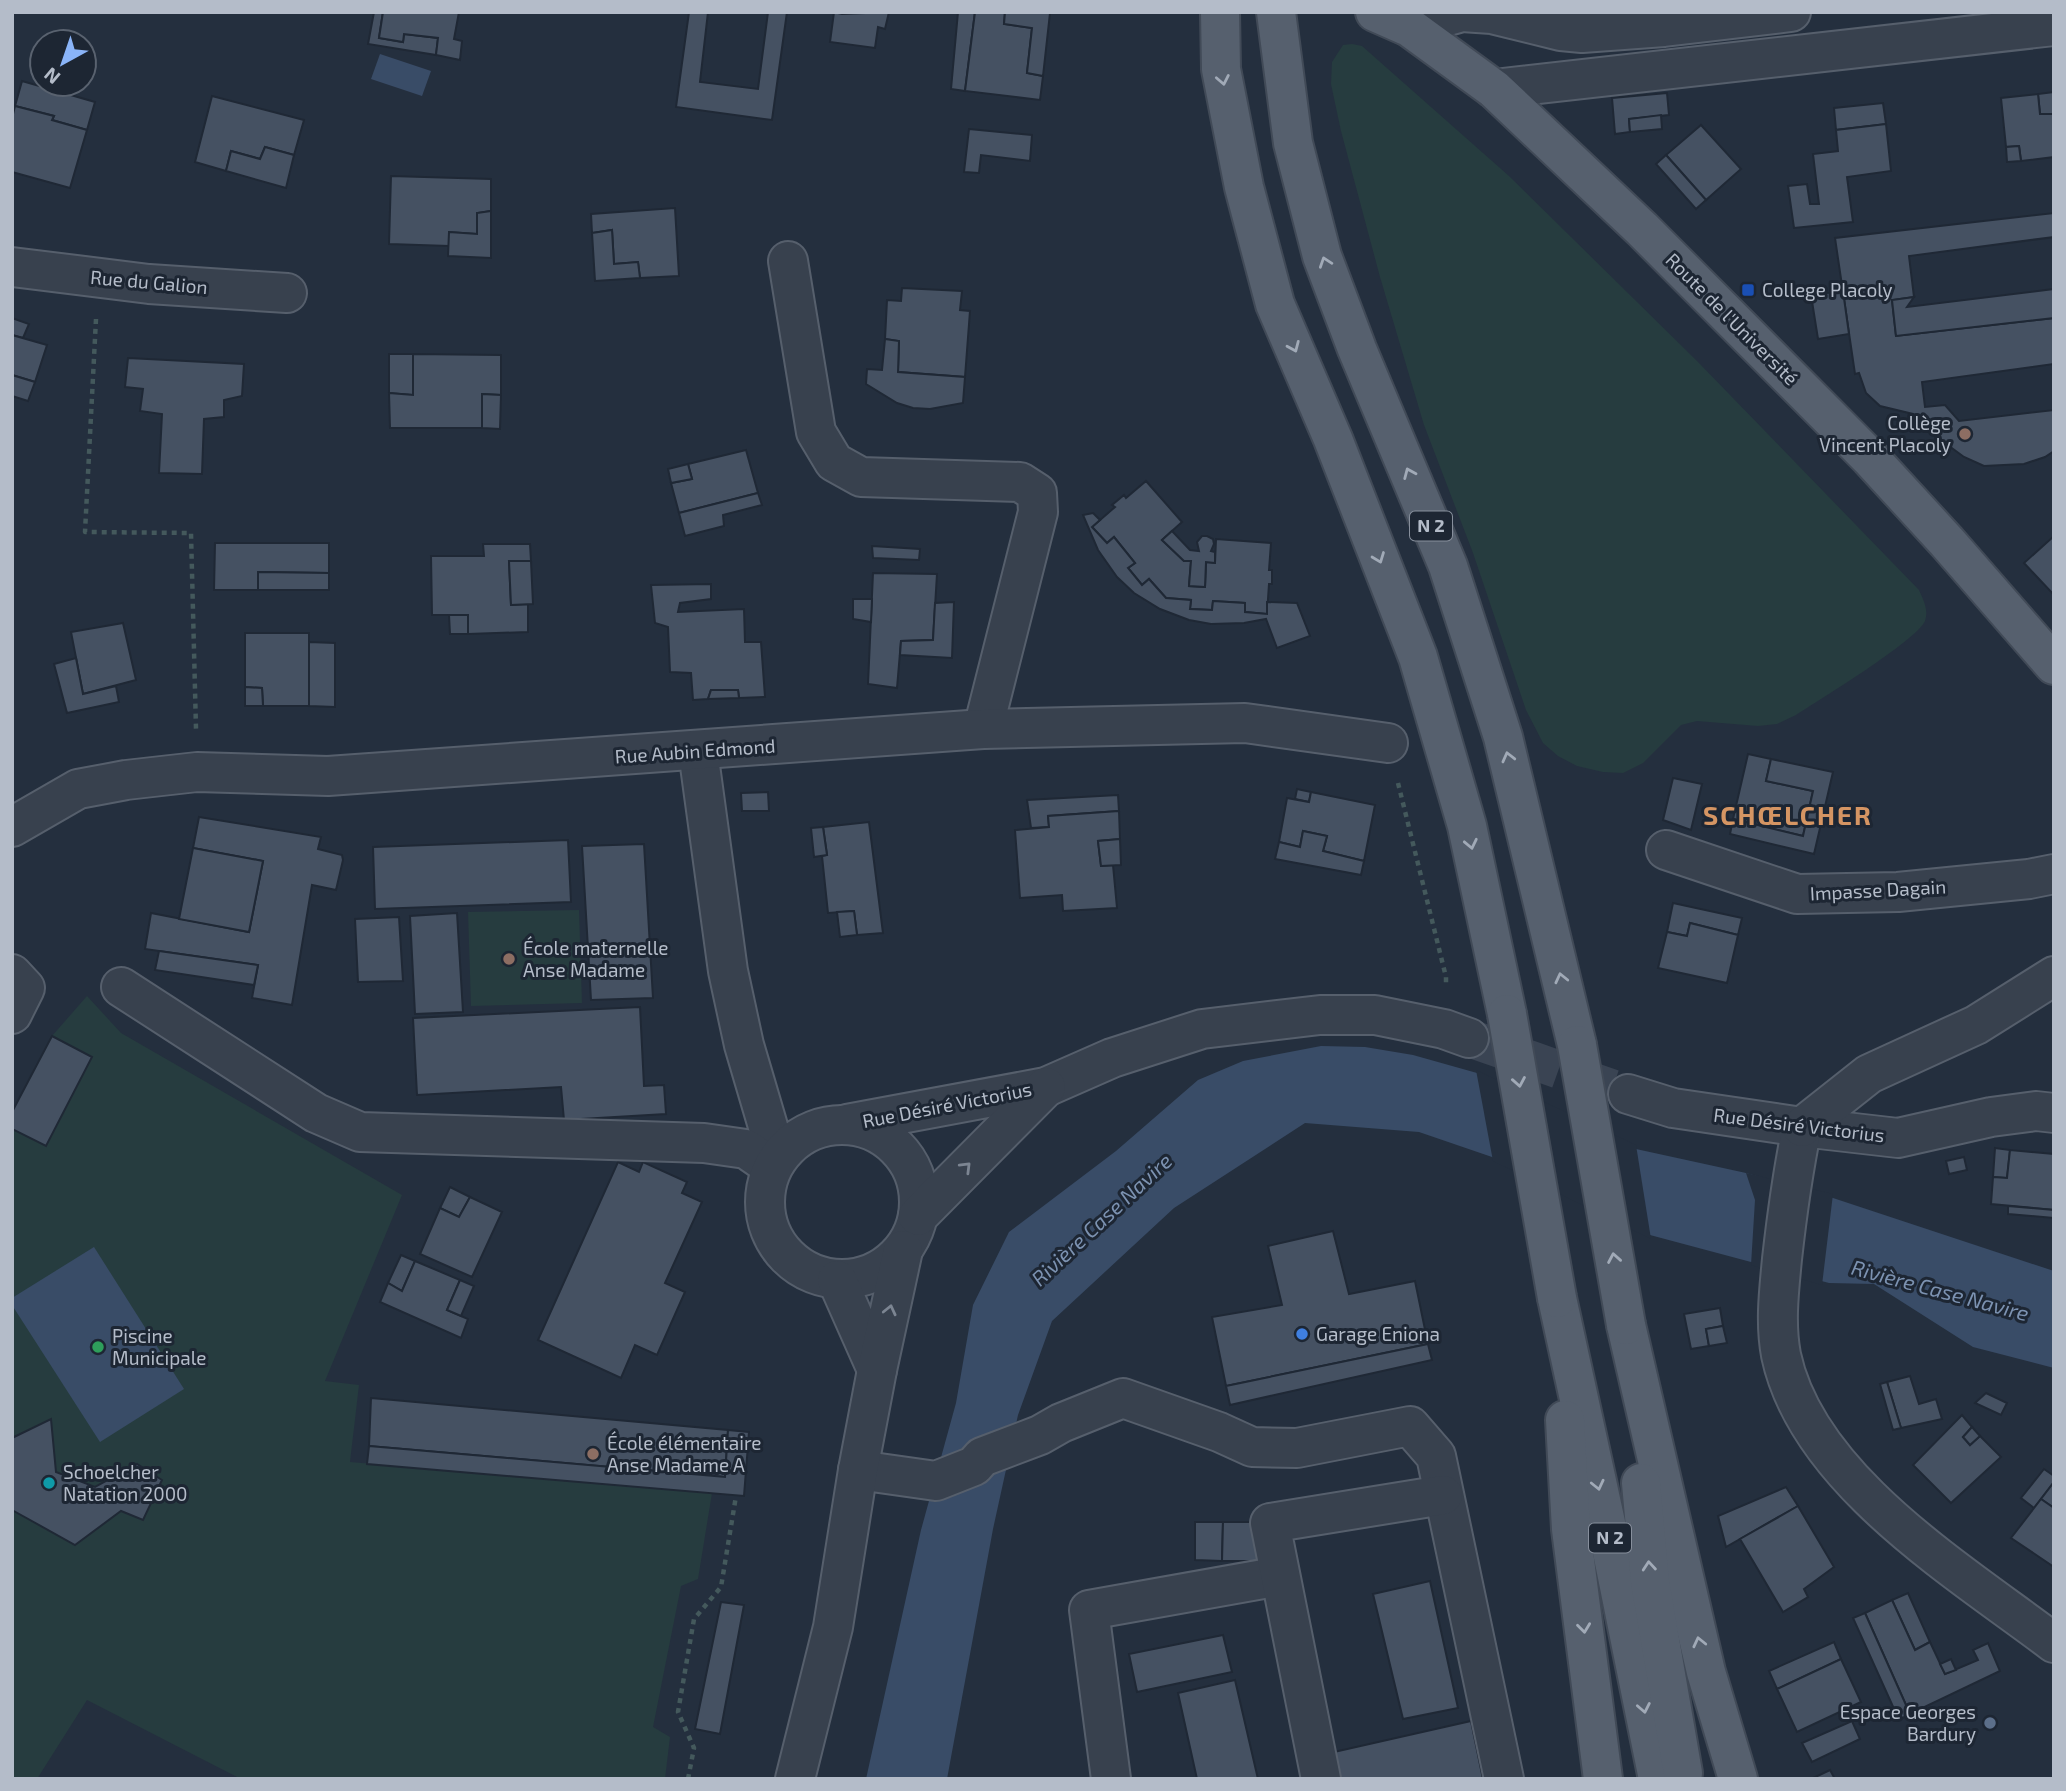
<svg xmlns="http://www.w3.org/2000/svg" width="2066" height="1791" viewBox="0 0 2066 1791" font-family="'Exo 2',sans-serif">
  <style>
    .green { fill: #263c3f }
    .water { fill: #394c67 }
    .pier { fill: #242f3e }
    .building { fill: #455162; stroke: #1f2835; stroke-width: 2 }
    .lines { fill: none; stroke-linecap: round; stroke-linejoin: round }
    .minor-tunnel { stroke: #3a4453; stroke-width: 38; stroke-dasharray: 38 19; stroke-linecap: butt }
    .minor-casing { stroke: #565f6c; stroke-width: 42 }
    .major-casing { stroke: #414a57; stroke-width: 42 }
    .path { stroke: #44595c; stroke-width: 4.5; stroke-dasharray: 5 5; stroke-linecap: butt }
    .minor { stroke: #38414e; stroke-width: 38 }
    .major { stroke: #56606e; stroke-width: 38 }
    .major-bridge-casing { stroke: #414a57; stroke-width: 42; stroke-linecap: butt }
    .major-bridge { stroke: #56606e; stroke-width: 38 }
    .oneway { stroke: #a1aab7 }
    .oneway2 { stroke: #7c8592 }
    .transit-dot { fill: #1a4fb4; stroke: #1d2633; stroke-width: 2.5 }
    .education-dot { fill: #8d6e63; stroke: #1d2633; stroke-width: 2.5 }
    .shop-dot { fill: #3f7fe0; stroke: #1d2633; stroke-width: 2.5 }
    .leisure-dot { fill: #2e9e5b; stroke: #1d2633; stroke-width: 2.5 }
    .culture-dot { fill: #0f9aa8; stroke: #1d2633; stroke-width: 2.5 }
    .service-dot { fill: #5c6f8a; stroke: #1d2633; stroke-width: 2.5 }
    .labels { text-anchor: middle; stroke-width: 6; stroke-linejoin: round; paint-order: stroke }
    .shield { fill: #1d2633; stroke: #878f9c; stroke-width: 2 }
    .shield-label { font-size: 18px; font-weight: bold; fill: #b4bcc9 }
    .street-label { font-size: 19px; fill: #b4bcc9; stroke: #1d2633 }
    .poi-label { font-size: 19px; fill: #b4bcc9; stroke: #1d2633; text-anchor: start }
    .water-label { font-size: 21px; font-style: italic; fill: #7c92b1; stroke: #1d2633 }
    .district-label { font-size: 26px; font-weight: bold; letter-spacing: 2px; fill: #d59563; stroke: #1d2633 }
  </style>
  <rect width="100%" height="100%" fill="#242f3e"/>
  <g class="green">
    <path d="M1352 44 1362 46 1509 176 1697 361 1919 590C1923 599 1929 610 1925 621 1916 641 1819 700 1796 715L1777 724 1758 726 1697 721 1681 725 1643 763 1623 773 1603 772 1577 766 1558 756 1543 743 1526 710 1473 553 1424 425 1380 277 1341 131 1331 84 1332 62 1343 45Z"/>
    <polygon points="579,910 582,1003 471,1006 468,912"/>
    <polygon points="87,996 121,1033 402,1195 325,1381 359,1385 350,1462 712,1493 698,1579 681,1586 653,1727 670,1737 665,1779 241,1779 87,1700 37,1779 12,1779 12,1112 52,1036"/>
  </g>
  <g class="water">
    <polygon points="380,54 431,71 422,96 371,79"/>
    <polygon points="1321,1046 1365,1047 1413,1055 1477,1073 1636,1149 1746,1173 1833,1198 2054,1271 2054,1368 1973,1347 1874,1284 1829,1283 1650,1235 1492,1157 1419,1132 1305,1123 1174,1208 1052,1321 1018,1415 993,1529 947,1779 866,1779 921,1530 956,1403 973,1305 1009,1232 1116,1151 1198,1080 1243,1061"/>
    <polygon points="94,1247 184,1389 100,1442 12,1305 12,1298"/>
  </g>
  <g class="pier">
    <polygon points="1476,1070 1636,1145 1651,1239 1493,1161"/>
    <polygon points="1746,1173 1833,1194 1822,1285 1751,1265 1755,1200"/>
  </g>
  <g class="building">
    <polygon points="374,12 383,12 379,38 403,42 404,34 438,38 436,55 368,44"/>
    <polygon points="383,12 459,12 454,39 462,41 460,60 436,55 438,38 404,34 403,42 379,38"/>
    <polygon points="689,12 708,12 700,82 758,89 768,12 787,12 772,120 676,107"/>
    <polygon points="834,12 842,14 889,12 885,29 878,27 875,48 830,42"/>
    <polygon points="958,12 975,12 965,91 951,89"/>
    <polygon points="975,12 1005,12 1004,24 1032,28 1027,73 1043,76 1040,100 965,91"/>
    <polygon points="1005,12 1050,13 1043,76 1027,73 1032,28 1004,24"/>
    <polygon points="22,81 95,102 87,130 52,120 54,116 15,106"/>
    <polygon points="2054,92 2054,114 2040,114 2038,94"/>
    <polygon points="1667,93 1669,115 1629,119 1630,132 1615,134 1612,98"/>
    <polygon points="2038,94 2040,114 2054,114 2054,157 2021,161 2019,146 2006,147 2001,98"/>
    <polygon points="212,96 304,120 294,155 265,147 260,159 231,151 226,171 195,162"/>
    <polygon points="1883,103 1886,124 1836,130 1834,108"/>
    <polygon points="15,106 54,116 52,120 87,130 70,188 12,172 12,118"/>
    <polygon points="1661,115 1662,129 1630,132 1629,119"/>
    <polygon points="1886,124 1891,171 1847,177 1853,222 1794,228 1788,186 1807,184 1810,204 1819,204 1813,154 1838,151 1836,130"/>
    <polygon points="1701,125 1741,169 1706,200 1666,155"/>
    <polygon points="969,129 1032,135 1030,161 981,155 979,173 964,172"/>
    <polygon points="2019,146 2021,161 2007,162 2006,147"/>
    <polygon points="265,147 294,155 286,188 226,171 231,151 260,159"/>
    <polygon points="1666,155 1706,200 1696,209 1656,164"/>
    <polygon points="391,176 491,179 491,211 477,213 477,234 449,232 449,246 389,244"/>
    <polygon points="675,208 679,276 640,278 638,262 614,264 612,230 592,233 591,214"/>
    <polygon points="491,211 491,258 448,256 449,232 477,234 477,213"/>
    <polygon points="2054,213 2054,237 1909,256 1914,297 1892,300 1896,336 2054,318 2054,364 1922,382 1925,407 1945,405 1959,421 2054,410 2054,451 2045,457 2024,464 1984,466 1964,457 1945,443 1913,414 1880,406 1866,393 1859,373 1855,374 1835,238"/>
    <polygon points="612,230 614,264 638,262 640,278 595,281 592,233"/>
    <polygon points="902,288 962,291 960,310 970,311 965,377 898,372 899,341 885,339 887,300 901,301"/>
    <polygon points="2054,289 2054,318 1896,336 1892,300 1914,297 1907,307"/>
    <polygon points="1843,291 1849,334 1818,339 1811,295"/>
    <polygon points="12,318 29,324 23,338 12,335"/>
    <polygon points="12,335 47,345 35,382 12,375"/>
    <polygon points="885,339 899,341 898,372 965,377 963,403 930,409 913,408 897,403 866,384 867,369 882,370"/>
    <polygon points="389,354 413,354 413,395 389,393"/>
    <polygon points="413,354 501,355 501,395 482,394 482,428 390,428 389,393 413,395"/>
    <polygon points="128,358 244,364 242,396 224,400 224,417 204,419 202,474 159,473 162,414 140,411 143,389 125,387"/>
    <polygon points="12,375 35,382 28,401 12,396"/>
    <polygon points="482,394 501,395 500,429 482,428"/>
    <polygon points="746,450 758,493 679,513 671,483 692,479 688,464"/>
    <polygon points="688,464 692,479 671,483 668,469"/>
    <polygon points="1146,481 1182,522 1162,540 1184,561 1191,561 1189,586 1205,587 1206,562 1215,563 1216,539 1271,543 1269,570 1272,570 1272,584 1269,584 1267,614 1245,612 1245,603 1213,601 1212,610 1190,609 1191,600 1166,598 1149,579 1142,585 1128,568 1135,563 1114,537 1107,543 1092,527 1115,507 1112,505 1124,495 1126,498"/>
    <polygon points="758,493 762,505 723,515 724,526 685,536 679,513"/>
    <polygon points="1093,513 1100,520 1092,527 1107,543 1114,537 1135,563 1128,568 1142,585 1149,579 1166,598 1191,600 1190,609 1212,610 1213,601 1245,603 1245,612 1267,614 1267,602 1297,603 1310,636 1277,648 1266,619 1244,623 1211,624 1189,620 1160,609 1134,593 1117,577 1098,550 1083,515"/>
    <polygon points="1172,531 1190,550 1199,551 1197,542 1202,536 1207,536 1213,539 1214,544 1211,551 1215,552 1215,563 1206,562 1205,587 1189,586 1191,561 1184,561 1162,540"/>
    <polygon points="2054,536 2054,595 2024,563"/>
    <polygon points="215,543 329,543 329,573 258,572 258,590 214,590"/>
    <polygon points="483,544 530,544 531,561 509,561 511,605 528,604 528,632 468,634 468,615 432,615 431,556 484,556"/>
    <polygon points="872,546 920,549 919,560 873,558"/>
    <polygon points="509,561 531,561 533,604 511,605"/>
    <polygon points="258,572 329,573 329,590 258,590"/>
    <polygon points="873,573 937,574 933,640 901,641 897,688 868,684"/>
    <polygon points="711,584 711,599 680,603 678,612 744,609 745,642 761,642 765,697 739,698 738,690 711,690 708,699 693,700 691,673 670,672 668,627 655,623 651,585"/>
    <polygon points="853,599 872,599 871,622 853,619"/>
    <polygon points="954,602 952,658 900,655 901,641 933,640 935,603"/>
    <polygon points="449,615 468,615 468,634 450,634"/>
    <polygon points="123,623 136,680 83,694 71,632"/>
    <polygon points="245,633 309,633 309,706 263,706 262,688 245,687"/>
    <polygon points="309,642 335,643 335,707 309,706"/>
    <polygon points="76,658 83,694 116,686 119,702 67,713 54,664"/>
    <polygon points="245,687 262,688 263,706 245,706"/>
    <polygon points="711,690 738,690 739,698 708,699"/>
    <polygon points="1748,754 1771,759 1766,781 1813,791 1803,836 1733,819"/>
    <polygon points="1771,759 1833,772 1814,854 1730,834 1733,819 1803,836 1813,791 1766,781"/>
    <polygon points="1673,778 1702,784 1691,830 1663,820"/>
    <polygon points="1297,789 1311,792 1309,802 1295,799"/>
    <polygon points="768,792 769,811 742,811 741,793"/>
    <polygon points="1311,792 1375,805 1364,861 1323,851 1327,836 1303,831 1300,847 1279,842 1287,798 1309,802"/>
    <polygon points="1118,795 1119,811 1048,816 1049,827 1031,828 1027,800"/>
    <polygon points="1119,811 1120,839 1098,841 1101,866 1113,865 1117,908 1063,911 1062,895 1020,898 1015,830 1049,827 1048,816"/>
    <polygon points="199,817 321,837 318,849 342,855 343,860 336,890 312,885 292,1005 252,998 258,965 145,949 151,913 249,932 263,861 193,848"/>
    <polygon points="869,822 883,933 857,935 854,911 828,913 822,856 827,855 823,827"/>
    <polygon points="823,827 827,855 814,857 811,828"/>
    <polygon points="1303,831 1327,836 1323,851 1364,861 1361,875 1275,859 1279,842 1300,847"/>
    <polygon points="1120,839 1121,865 1101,866 1098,841"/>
    <polygon points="568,840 571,902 375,909 373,847"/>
    <polygon points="644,844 653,998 591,1000 582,846"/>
    <polygon points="193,848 263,861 249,932 179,919"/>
    <polygon points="1673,903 1742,918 1738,935 1690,923 1687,936 1667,932"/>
    <polygon points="854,911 857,935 840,937 837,912"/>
    <polygon points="457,913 463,1012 415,1014 410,916"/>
    <polygon points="399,917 403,981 358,982 355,919"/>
    <polygon points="1690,923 1738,935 1727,983 1658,968 1667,932 1687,936"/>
    <polygon points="159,951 258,965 254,985 155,970"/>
    <polygon points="640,1007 644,1086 664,1085 666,1114 564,1120 561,1087 417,1095 413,1018"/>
    <polygon points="52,1036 92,1057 46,1146 12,1129 12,1112"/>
    <polygon points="1995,1148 2010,1150 2007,1178 1993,1177"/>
    <polygon points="2010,1150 2054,1154 2054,1210 1991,1204 1993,1177 2007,1178"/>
    <polygon points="1964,1157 1967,1170 1949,1174 1946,1161"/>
    <polygon points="618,1162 639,1172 643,1162 687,1182 682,1193 702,1202 665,1283 685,1292 657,1355 635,1345 621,1378 538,1340"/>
    <polygon points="450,1187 470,1197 459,1217 440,1208"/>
    <polygon points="470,1197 502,1212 472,1277 420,1254 440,1208 459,1217"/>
    <polygon points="2008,1206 2054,1210 2054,1218 2008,1214"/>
    <polygon points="1333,1231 1349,1294 1415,1281 1428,1344 1226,1386 1212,1317 1282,1305 1268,1246"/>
    <polygon points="401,1255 415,1261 402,1291 388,1283"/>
    <polygon points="415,1261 460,1280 447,1310 468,1319 461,1338 380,1302 388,1283 402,1291"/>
    <polygon points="460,1280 474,1286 461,1316 447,1310"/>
    <polygon points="1720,1308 1723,1326 1706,1329 1709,1346 1691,1349 1684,1314"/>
    <polygon points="1723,1326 1727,1343 1709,1346 1706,1329"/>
    <polygon points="1428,1344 1432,1360 1230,1405 1226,1386"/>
    <polygon points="1910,1376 1919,1404 1936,1399 1942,1419 1901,1428 1887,1382"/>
    <polygon points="1887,1382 1901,1428 1893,1430 1880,1384"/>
    <polygon points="1986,1393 2007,1403 2001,1415 1975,1403"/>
    <polygon points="371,1398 728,1430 725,1477 369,1446"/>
    <polygon points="1962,1415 1972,1427 1963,1437 1970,1445 1980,1436 2001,1457 1951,1503 1913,1465"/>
    <polygon points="51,1419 56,1472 95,1487 137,1464 162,1480 143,1520 121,1511 75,1545 12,1510 12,1438"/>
    <polygon points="1972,1427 1980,1436 1970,1445 1963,1437"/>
    <polygon points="728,1430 749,1432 744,1496 367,1464 369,1446 725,1477"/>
    <polygon points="2044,1469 2054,1476 2054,1482 2034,1508 2021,1498"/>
    <polygon points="2054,1482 2054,1508 2041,1499"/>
    <polygon points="1786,1487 1798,1506 1726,1547 1718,1516"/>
    <polygon points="2041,1499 2054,1508 2054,1567 2011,1538"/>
    <polygon points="1798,1506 1834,1567 1804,1589 1808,1597 1783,1612 1740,1539"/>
    <polygon points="1195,1522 1223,1522 1222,1561 1195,1560"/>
    <polygon points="1223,1522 1263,1522 1264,1561 1222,1561"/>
    <polygon points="1430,1581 1458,1708 1403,1719 1373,1594"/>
    <polygon points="1908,1593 1930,1642 1915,1650 1892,1600"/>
    <polygon points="1892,1600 1915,1650 1930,1642 1945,1674 1978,1660 1973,1650 1988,1643 2000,1671 1910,1714 1865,1613"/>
    <polygon points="721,1602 744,1605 720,1734 695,1729"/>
    <polygon points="1865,1613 1910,1714 1899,1720 1853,1618"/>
    <polygon points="1223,1635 1232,1672 1137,1692 1129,1654"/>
    <polygon points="1834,1642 1841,1659 1777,1689 1769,1671"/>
    <polygon points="1841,1659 1861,1702 1797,1732 1777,1689"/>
    <polygon points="1951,1659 1956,1670 1945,1674 1940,1664"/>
    <polygon points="1235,1680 1258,1779 1197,1779 1178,1693"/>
    <polygon points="1471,1721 1483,1779 1340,1779 1334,1752"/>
    <polygon points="1852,1721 1860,1739 1812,1762 1802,1743"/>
    <polygon points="1830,1770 1835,1779 1811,1779"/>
  </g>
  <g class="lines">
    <polyline class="minor-tunnel" points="1469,1038 1628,1094"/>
    <defs>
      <g id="minor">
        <polyline points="1409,27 1462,12 1492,14 1561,31 1582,33 1664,27 1791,12"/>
        <polyline points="1494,89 2054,26"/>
        <polyline points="788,261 816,432 834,462 861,477 1020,482 1037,493 1038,512 983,729"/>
        <polyline points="12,267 149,284 287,293"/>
        <polyline points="698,751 728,971 744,1045 777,1157"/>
        <polyline points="12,827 78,789 126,780 197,772 328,776 983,729 1245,723 1388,743"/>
        <polyline points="1666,850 1797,894 1898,892 2029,879 2054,874"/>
        <polyline points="12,974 25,988 12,1014"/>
        <polyline points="121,987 316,1113 360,1132 704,1143 746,1149 772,1167"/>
        <polyline points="1628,1094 1673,1108 1802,1127 1898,1138 1991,1117 2036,1111 2054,1113"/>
        <polyline points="847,1124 1046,1087 1112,1058 1202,1029 1320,1015 1375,1015 1444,1029 1469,1038"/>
        <circle cx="842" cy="1202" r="77"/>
        <path d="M1802 1127C1793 1171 1787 1214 1782 1259 1779 1291 1775 1323 1781 1355 1807 1479 1959 1571 2054 1643"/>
        <polyline points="1802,1127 1869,1074 1976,1025 2054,976"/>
        <polyline points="918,1216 1046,1087"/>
        <polyline points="837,1280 877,1370"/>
        <polyline points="858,1470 936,1481 974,1466 982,1457 1040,1435 1061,1423 1123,1398 1219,1432 1252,1447 1297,1448 1410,1426 1436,1456 1504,1779"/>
        <polyline points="795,1779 833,1627 858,1470 877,1370 903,1250"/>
        <polyline points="1111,1779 1089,1610 1280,1576"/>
        <polyline points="1321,1779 1270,1523 1443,1495"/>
      </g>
      <g id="major">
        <polyline points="1220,12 1221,69 1244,187 1275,304 1333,439 1418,657 1467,826 1507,1014"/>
        <polyline points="1276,12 1293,143 1322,256 1357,349 1448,566 1503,737 1577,1045"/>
        <polyline points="1375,12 1409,27 1494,89 1642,229 1870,458 1947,542 2054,665"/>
        <polyline points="1557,1298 1608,1532 1658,1779"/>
        <polyline points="1626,1325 1706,1672 1738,1779"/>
        <polyline points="1565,1420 1571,1529 1603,1779"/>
        <polyline points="1641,1483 1650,1582 1683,1773"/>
      </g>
    </defs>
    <use href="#minor" class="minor-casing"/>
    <use href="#major" class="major-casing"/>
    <g class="path">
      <polyline points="96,319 85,532 191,533 196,729"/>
      <polyline points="1398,783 1446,977 1446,986"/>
      <polyline points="688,1779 694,1748 678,1712 694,1619 721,1587 736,1496"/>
    </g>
    <use href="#minor" class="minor"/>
    <use href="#major" class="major"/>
    <defs>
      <g id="major-bridge">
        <polyline points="1507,1014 1557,1298"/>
        <polyline points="1577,1045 1626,1325"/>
      </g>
    </defs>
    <use href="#major-bridge" class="major-bridge-casing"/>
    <use href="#major-bridge" class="major-bridge"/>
  </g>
  <defs><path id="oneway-chevron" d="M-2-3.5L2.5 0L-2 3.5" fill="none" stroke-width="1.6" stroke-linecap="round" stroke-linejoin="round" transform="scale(1.75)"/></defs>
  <g class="oneway">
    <use href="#oneway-chevron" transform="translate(1223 80) rotate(79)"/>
    <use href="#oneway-chevron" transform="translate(1325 262) rotate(-109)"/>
    <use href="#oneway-chevron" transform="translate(1294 347) rotate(67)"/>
    <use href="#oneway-chevron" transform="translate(1409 473) rotate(-113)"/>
    <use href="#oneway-chevron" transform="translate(1379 558) rotate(69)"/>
    <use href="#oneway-chevron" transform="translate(1508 757) rotate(-104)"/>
    <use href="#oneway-chevron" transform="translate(1471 844) rotate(78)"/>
    <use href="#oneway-chevron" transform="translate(1561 978) rotate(-103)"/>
    <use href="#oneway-chevron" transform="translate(1519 1082) rotate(80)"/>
    <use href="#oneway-chevron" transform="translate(1614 1258) rotate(-100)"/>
    <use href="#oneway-chevron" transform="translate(1598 1485) rotate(77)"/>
    <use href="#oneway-chevron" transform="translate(1649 1566) rotate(-95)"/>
    <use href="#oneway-chevron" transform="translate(1584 1628) rotate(83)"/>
    <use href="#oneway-chevron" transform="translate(1699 1642) rotate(-103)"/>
    <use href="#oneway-chevron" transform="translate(1644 1708) rotate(79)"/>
  </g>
  <g class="oneway2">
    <use href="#oneway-chevron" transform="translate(966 1167) rotate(-45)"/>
    <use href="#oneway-chevron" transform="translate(890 1310) rotate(-77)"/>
  </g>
  <rect class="transit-dot" x="1741" y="283" width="14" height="14" rx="3.5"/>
  <g class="education-dot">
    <circle cx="1965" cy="434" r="7"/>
    <circle cx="509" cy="959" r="7"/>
    <circle cx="593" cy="1454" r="7"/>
  </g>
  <circle class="shop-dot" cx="1302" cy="1334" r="7"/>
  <circle class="leisure-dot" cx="98" cy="1347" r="7"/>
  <circle class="culture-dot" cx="49" cy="1483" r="7"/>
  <circle class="service-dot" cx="1990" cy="1723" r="7"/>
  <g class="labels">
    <g class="shield">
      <rect x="1410" y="511.5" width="42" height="29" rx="5"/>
      <rect x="1589" y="1523.5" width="42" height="29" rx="5"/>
    </g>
    <g class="shield-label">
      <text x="1431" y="532">N 2</text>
      <text x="1610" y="1544">N 2</text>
    </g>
    <g class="street-label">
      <text transform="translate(149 282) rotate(5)" y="7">Rue du Galion</text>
      <text transform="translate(1732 319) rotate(45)" y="7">Route de l'Université</text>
      <text transform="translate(695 751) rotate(-4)" y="7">Rue Aubin Edmond</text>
      <text transform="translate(1878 890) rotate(-3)" y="7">Impasse Dagain</text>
      <text transform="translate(947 1105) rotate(-11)" y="7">Rue Désiré Victorius</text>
      <text transform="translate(1799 1125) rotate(7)" y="7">Rue Désiré Victorius</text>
    </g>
    <g class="poi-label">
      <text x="1762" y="297">College Placoly</text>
      <text x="1951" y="430" text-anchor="end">Collège<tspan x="1951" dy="22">Vincent Placoly</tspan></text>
      <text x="523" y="955">École maternelle<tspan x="523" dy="22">Anse Madame</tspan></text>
      <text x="1316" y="1341">Garage Eniona</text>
      <text x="112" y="1343">Piscine<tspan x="112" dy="22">Municipale</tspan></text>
      <text x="607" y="1450">École élémentaire<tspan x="607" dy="22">Anse Madame A</tspan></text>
      <text x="63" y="1479">Schoelcher<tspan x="63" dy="22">Natation 2000</tspan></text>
      <text x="1976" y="1719" text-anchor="end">Espace Georges<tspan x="1976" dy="22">Bardury</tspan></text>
    </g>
    <g class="water-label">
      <text transform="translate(1102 1220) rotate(-43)" y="7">Rivière Case Navire</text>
      <text transform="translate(1940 1291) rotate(15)" y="7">Rivière Case Navire</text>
    </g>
    <g class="district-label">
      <text x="1788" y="825">SCHŒLCHER</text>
    </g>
  </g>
  <rect width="2066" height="1791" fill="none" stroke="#b4bcc9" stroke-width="28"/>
  <g transform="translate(63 63) rotate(220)"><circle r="33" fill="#1d2633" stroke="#59626f" stroke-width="2"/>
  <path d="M0-5L12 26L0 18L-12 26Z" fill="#8ab4f8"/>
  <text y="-10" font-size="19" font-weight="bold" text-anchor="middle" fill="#b4bcc9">N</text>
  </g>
</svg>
